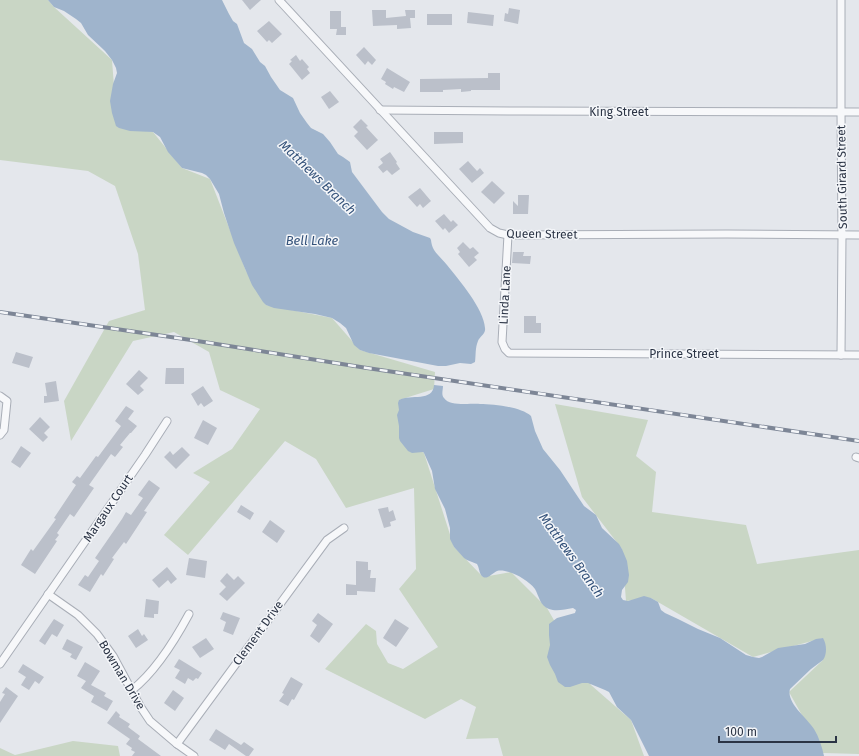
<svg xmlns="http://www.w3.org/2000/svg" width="859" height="756" viewBox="0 0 859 756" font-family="'Fira Sans',sans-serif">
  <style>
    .green { fill: #c9d6c5 }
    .water { fill: #9fb4cc }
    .building { fill: #bbc0ca }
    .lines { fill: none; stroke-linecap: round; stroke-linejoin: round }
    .street-casing { stroke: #a9aeb7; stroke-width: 9 }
    .street { stroke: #f7f8fa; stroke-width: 7 }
    .rail-casing { stroke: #7d8696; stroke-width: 4 }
    .rail { stroke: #f4f6f9; stroke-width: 2.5; stroke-dasharray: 8; stroke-linecap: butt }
    .labels { text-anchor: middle; stroke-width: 3; stroke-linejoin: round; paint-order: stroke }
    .street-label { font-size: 12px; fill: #2b3445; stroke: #f4f6f9 }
    .water-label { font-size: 13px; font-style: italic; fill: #34527a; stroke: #f4f6f9 }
  </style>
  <rect width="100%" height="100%" fill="#e4e7ec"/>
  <g class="green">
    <polygon points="0,0 48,0 54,7 112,60 117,126 153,132 182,168 210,179 246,271 266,305 332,318 360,350 435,372 434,389 399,400 399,437 424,453 454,547 483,577 511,572 547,608 591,685 631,720 644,756 503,756 498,738 466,739 476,707 461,699 425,719 325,669 366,624 376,631 377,644 388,663 403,669 438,647 399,589 416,569 414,488 346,508 316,459 285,441 188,555 164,535 210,482 193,473 232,449 260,409 220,390 209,352 174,332 133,341 71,441 64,401 109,321 145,310 138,254 115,186 88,171 0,160"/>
    <polygon points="555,404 648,420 636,456 656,472 652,512 746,525 757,564 859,550 859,754 823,753 789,692 823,660 823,638 753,657 651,598 626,601 622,549 582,497"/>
    <polygon points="73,741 118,746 120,756 0,756 0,748 15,755"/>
  </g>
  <g class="water">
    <path d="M48 0H222L229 14 233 21 237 24 244 43 252 49 260 62 265 66 271 77 280 90 293 98 300 113 307 123 311 128 323 134 330 142 338 154 343 157 350 162 352 172 382 212 389 219 413 232 430 238 431 240C432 252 440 256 447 265 459 280 484 309 485 328 486 334 480 336 478 341 475 348 476 355 475 362L471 364 460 363 446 366H438L369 353 360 350 354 345 346 328 340 323 332 318 315 314 274 308 266 305 263 302 252 285 234 243 224 213 219 194 210 179 206 175 202 173 182 168 168 152 160 137 153 132 130 131 119 128 116 126 112 113 110 101 113 84 117 73 116 68 112 60 105 51 88 35 81 23 76 19 64 11 54 7Z"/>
    <path d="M434 385 443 386C443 390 441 395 444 398 450 407 471 403 480 404 494 404 521 407 531 416L535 431 543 449 560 470 584 506 596 515 602 528 619 544 622 549 627 561 629 575 628 582 622 590 621 597 623 600 628 601 644 596 651 598 658 602 661 610 665 613 678 619 698 629 720 638 746 655 753 657 759 658 762 657 778 648 805 644 816 639 823 638C827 645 827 654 823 660L811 669 790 689C786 703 807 718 814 729 819 737 822 747 824 756H649L631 720 617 707 609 692 605 690 588 683H582L570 687H565L558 682 555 674 550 665 547 657 550 645 549 635V624L557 618 575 613 576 610 573 608C565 609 557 612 549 609 540 606 539 596 535 589 529 581 518 575 509 572 505 571 501 570 497 571 492 573 486 582 481 575 479 572 479 567 477 564L467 560 464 558 454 547 450 539V528L445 509 435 489 432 471 424 453 423 452 412 453 408 451 400 441 399 438V426L397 415 399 410 398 403 399 400C411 394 433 402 434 385Z"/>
  </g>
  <g class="building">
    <polygon points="242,0 261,0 250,10"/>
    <polygon points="509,8 520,10 518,24 504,21 505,13 508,14"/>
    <polygon points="372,10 386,10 386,18 406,16 405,10 415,10 415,18 410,18 411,28 397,29 397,25 373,26"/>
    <polygon points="330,11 341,11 341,27 346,27 346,35 336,35 337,29 330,29"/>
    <polygon points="468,12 494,15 493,26 467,23"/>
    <rect x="427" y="14" width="25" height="11"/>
    <polygon points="269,21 282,34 272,43 269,40 267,42 257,31"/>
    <polygon points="364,47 376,60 372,65 368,61 365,65 356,55"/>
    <polygon points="296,55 300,61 302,59 309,67 307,69 310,73 302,80 289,64 292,61 290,60"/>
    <polygon points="387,68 410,82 404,92 394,87 393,89 385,84 386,82 381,79"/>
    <polygon points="488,73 500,73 500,90 471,90 471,91 461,92 461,89 443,90 443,92 420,92 420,79 488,78"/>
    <polygon points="330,91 339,102 329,109 321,97"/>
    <polygon points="361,119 368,126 366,127 378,140 367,150 354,136 358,132 353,127"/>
    <polygon points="434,132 463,132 463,143 434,144"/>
    <polygon points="390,152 397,162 396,163 400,169 392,175 387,170 383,173 378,167 383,163 380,159"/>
    <polygon points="468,161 477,171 480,168 484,173 472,183 459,169"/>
    <polygon points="492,181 505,193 494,204 481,192"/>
    <polygon points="420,188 431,201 423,208 420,204 417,207 408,197"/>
    <polygon points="518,195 529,195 528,214 513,214 513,201 518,206"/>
    <polygon points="444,214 451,222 453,220 458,225 449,233 445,228 443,230 435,221"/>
    <polygon points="463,242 470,249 473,247 479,253 474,257 477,260 469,267 458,254 460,252 457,248"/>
    <polygon points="513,252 524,252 523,256 531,256 530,264 512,263"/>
    <polygon points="524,316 536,316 536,323 541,323 541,333 524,333"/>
    <polygon points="16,352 33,357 29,368 12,363"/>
    <polygon points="166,368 184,368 184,384 165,384"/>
    <polygon points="139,370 148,378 140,386 144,390 138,395 126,384"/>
    <polygon points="56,381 59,401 44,403 44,396 47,396 45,383"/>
    <polygon points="203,386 213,401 204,407 201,403 198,406 191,394"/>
    <polygon points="126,406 134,411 128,419 137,426 131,433 130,433 120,445 123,447 115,457 111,454 89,485 94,488 74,517 70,514 57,533 59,535 55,540 57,541 35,574 21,565 31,549 33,551 56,519 54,518 76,485 72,482 77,476 80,478 96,456 98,457 121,426 115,421"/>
    <polygon points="40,417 50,427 44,433 48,437 43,442 29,429"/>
    <polygon points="203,420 217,428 208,445 194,438"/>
    <polygon points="21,446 31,453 20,468 11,462"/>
    <polygon points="182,447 190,455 176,469 164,457 170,451 173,455"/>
    <polygon points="149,480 160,488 144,511 147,512 130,538 126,544 124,542 112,558 114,559 103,576 101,574 90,592 78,585 85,575 88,577 99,561 95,558 122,519 126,512 131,515 143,498 138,495"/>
    <polygon points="241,505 254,513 250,520 237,512"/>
    <polygon points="388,507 389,512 393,510 396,520 390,522 391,526 384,528 378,509"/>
    <polygon points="270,520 285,531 277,543 262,532"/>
    <polygon points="189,558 207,561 205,578 186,575"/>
    <polygon points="356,561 368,562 368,570 371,570 370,578 376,578 375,592 357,591 357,595 346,595 346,584 356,585"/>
    <polygon points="167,567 177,579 171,584 168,580 159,588 152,580"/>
    <polygon points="227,573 234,580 238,576 245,583 227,601 219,594 226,587 220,581"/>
    <polygon points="146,599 159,601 158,614 154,614 154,618 144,617"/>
    <polygon points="223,612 240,618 233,635 223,631 226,622 220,619"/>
    <polygon points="318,613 333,624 319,643 310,636 317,625 312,621"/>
    <polygon points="54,619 64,625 57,637 52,634 45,645 39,641"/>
    <polygon points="395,619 409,628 396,647 383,638"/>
    <polygon points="138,629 142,636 144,634 148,640 136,648 128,636"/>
    <polygon points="206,638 214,649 200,658 192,647"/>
    <polygon points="67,639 83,647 76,660 70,657 72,654 62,649"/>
    <polygon points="179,659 202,673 198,679 196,678 193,681 188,678 185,684 175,678 180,670 174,667"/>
    <polygon points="85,662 100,671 91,685 106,693 104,696 113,701 107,711 91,702 94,696 81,688 86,681 77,676"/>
    <polygon points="23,664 44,677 39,684 35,681 29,690 21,685 26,677 18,672"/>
    <polygon points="291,677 303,684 294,700 292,699 288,706 279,701 284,694 282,693"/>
    <polygon points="6,687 18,696 0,723 0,702 5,694 2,693"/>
    <polygon points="173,690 184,698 175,711 164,703"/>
    <polygon points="116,711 120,715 119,717 130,724 128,727 140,736 138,739 161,756 132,756 135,752 131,750 132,748 126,744 130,739 107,723"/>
    <polygon points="216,729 241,745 244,742 254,749 249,756 246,756 229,744 225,750 209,740"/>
  </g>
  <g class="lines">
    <defs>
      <g id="street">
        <polyline points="279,0 490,228 499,233 508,235 727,234 859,235"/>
        <polyline points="380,110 524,111 859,112"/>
        <polyline points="508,235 502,342 505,349 509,353 859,355"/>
        <polyline points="841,355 842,236 841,112 841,0"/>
        <polyline points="0,396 7,401 4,430 0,435"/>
        <polyline points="856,457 859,458"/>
        <polyline points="48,594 78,615 97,634 113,656 140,706 150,721 177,744 194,756"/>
        <polyline points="0,664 145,455 167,421"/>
        <path d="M132 690C155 672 175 640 189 614"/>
        <polyline points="177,744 327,540 344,528"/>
      </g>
    </defs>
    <use href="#street" class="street-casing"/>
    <use href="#street" class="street"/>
    <defs>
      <polyline id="rail" points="0,312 191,340 367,368 859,441"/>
    </defs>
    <use href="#rail" class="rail-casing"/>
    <use href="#rail" class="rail"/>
  </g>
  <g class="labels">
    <g class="street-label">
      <text x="619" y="116">King Street</text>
      <text transform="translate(842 177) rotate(-91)" y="4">South Girard Street</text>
      <text transform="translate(542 234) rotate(1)" y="4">Queen Street</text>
      <text transform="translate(505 295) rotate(-87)" y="4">Linda Lane</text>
      <text x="684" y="358">Prince Street</text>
      <text transform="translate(108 508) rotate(-56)" y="4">Margaux Court</text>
      <text transform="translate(258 633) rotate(-54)" y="4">Clement Drive</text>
      <text transform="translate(122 675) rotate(59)" y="4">Bowman Drive</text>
    </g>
    <g class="water-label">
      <text transform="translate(318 177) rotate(44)" y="5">Matthews Branch</text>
      <text x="312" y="245">Bell Lake</text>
      <text transform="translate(572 555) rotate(54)" y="5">Matthews Branch</text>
    </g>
  </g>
  <path d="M719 736v6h117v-6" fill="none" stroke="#2b3445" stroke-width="2"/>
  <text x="725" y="736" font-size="12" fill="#2b3445" stroke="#f4f6f9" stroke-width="3" paint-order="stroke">100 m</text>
</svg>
